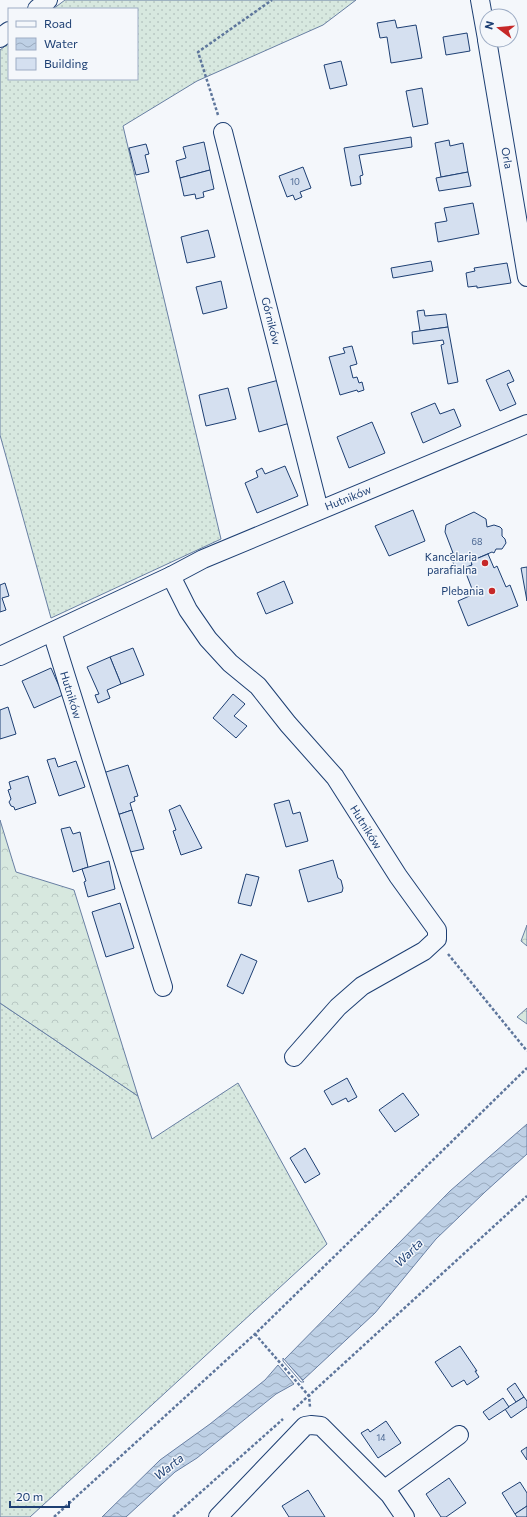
<svg xmlns="http://www.w3.org/2000/svg" width="527" height="1517" viewBox="0 0 527 1517" font-family="Commissioner,sans-serif">
  <style>
    .grass { fill: url(#grass-dots); stroke: #687fa3 }
    .forest { fill: url(#forest-crowns); stroke: #687fa3 }
    .water { fill: url(#water-waves); stroke: #687fa3 }
    .pier { fill: #f4f7fb; stroke: #687fa3 }
    .building { fill: #d5e0f0; stroke: #1d3f73 }
    .lines { fill: none; stroke-linecap: round; stroke-linejoin: round }
    .minor-casing { stroke: #1d3f73; stroke-width: 20 }
    .path { stroke: #5e769c; stroke-width: 2.5; stroke-dasharray: 3 2; stroke-linecap: butt }
    .minor { stroke: #f4f7fb; stroke-width: 18 }
    .poi-dot { fill: #c62828; stroke: #f4f7fb; stroke-width: 1.5 }
    .labels { text-anchor: middle; stroke-width: 3; stroke-linejoin: round; paint-order: stroke }
    .number-label { font-size: 9px; fill: #4b6792 }
    .street-label { font-size: 11px; fill: #1d3f73; stroke: #f4f7fb }
    .poi-label { font-size: 11px; fill: #1d3f73; stroke: #f4f7fb; text-anchor: end }
    .water-label { font-size: 12px; font-style: italic; fill: #1d3f73; stroke: #f4f7fb }
  </style>
  <defs>
    <pattern id="grass-dots" width="8" height="8" patternUnits="userSpaceOnUse"><rect width="8" height="8" fill="#d7e8df"/><path d="M2 2h.1M6 6h.1" fill="none" stroke="#b8c8c3" stroke-width="1.8" stroke-linecap="round"/></pattern>
    <pattern id="forest-crowns" width="20" height="18" patternUnits="userSpaceOnUse"><rect width="20" height="18" fill="#d7e8df"/><path d="M2 6a3 3 0 1 1 6 0M12 15a3 3 0 1 1 6 0" fill="none" stroke="#b8c8c3"/></pattern>
    <pattern id="water-waves" width="16" height="10" patternUnits="userSpaceOnUse"><rect width="16" height="10" fill="#bed0e5"/><path d="M0 5q4-4 8 0t8 0" fill="none" stroke="#9aaabe"/></pattern>
  </defs>
  <rect width="100%" height="100%" fill="#f4f7fb"/>
  <g class="grass">
    <polygon points="65,0 356,0 323,25 197,81 123,126 221,539 51,618 0,435 0,50 9,43 9,79 137,79 137,9 53,9"/>
    <polygon points="0,1003 138,1096 152,1139 238,1083 327,1244 30,1517 0,1517"/>
  </g>
  <g class="forest">
    <polygon points="0,820 16,872 74,890 138,1096 0,1003"/>
    <polygon points="527,925 527,946 521,941"/>
    <polygon points="527,1008 527,1024 517,1017"/>
  </g>
  <g class="water">
    <polygon points="527,1124 527,1154 485,1192 436,1239 375,1313 303,1380 284,1360 450,1191"/>
    <polygon points="278,1365 294,1384 276,1394 197,1458 175,1472 126,1517 102,1517 160,1460 210,1424 265,1380"/>
  </g>
  <polygon class="pier" points="283,1358 304,1382 301,1382 283,1361"/>
  <g class="building">
    <polygon points="395,20 397,28 416,25 422,58 391,63 387,37 380,38 377,23"/>
    <polygon points="467,33 470,51 446,55 443,37"/>
    <polygon points="341,61 347,85 330,89 324,65"/>
    <polygon points="422,88 428,124 413,127 406,91"/>
    <polygon points="411,137 412,147 359,155 363,175 360,176 361,184 351,186 344,148"/>
    <polygon points="449,140 450,146 463,143 468,172 441,177 435,143"/>
    <polygon points="204,142 210,170 180,178 176,161 186,158 183,147"/>
    <polygon points="146,144 149,154 145,155 149,172 136,175 129,148"/>
    <polygon points="303,167 311,188 300,192 302,197 295,200 293,195 287,197 279,176"/>
    <polygon points="210,170 214,189 203,192 204,197 196,199 195,194 184,196 180,178"/>
    <polygon points="468,172 471,186 439,191 436,178"/>
    <polygon points="473,203 479,234 438,242 435,223 447,221 444,208"/>
    <polygon points="208,230 215,257 187,263 181,237"/>
    <polygon points="431,261 433,271 393,278 391,268"/>
    <polygon points="507,263 511,283 477,288 477,286 468,287 466,273 475,271 474,268"/>
    <polygon points="221,281 227,308 203,314 196,287"/>
    <polygon points="424,310 425,316 446,314 448,327 420,331 417,311"/>
    <polygon points="448,327 458,382 448,384 441,345 444,344 443,340 413,344 412,332"/>
    <polygon points="352,346 357,364 350,366 353,378 357,377 359,383 362,382 364,390 358,392 357,390 340,395 329,357 345,353 343,348"/>
    <polygon points="509,370 514,381 507,384 516,404 500,411 486,380"/>
    <polygon points="279,380 290,423 259,432 248,388"/>
    <polygon points="228,388 236,419 206,426 199,395"/>
    <polygon points="435,403 440,414 454,409 461,426 423,443 411,413"/>
    <polygon points="372,422 385,453 349,468 337,437"/>
    <polygon points="285,466 298,496 257,513 245,483 258,477 256,471 262,468 265,474"/>
    <polygon points="413,510 425,541 389,556 375,526"/>
    <polygon points="474,512 486,519 487,527 494,525 500,527 502,529 502,536 505,539 506,543 502,549 496,549 494,553 492,552 471,561 472,565 462,569 459,574 453,570 455,568 450,554 453,553 445,532 446,525"/>
    <polygon points="488,554 494,568 497,566 506,587 510,585 518,606 468,626 458,601 474,594 464,568 472,565 471,561"/>
    <polygon points="527,567 527,601 521,568"/>
    <polygon points="284,581 293,603 266,614 257,593"/>
    <polygon points="5,583 9,596 2,598 6,610 0,612 0,585"/>
    <polygon points="133,648 144,675 121,684 110,657"/>
    <polygon points="110,657 121,684 107,690 110,698 98,703 95,695 99,694 87,667"/>
    <polygon points="51,668 63,695 34,708 22,681"/>
    <polygon points="233,694 245,704 234,716 247,726 236,738 213,718"/>
    <polygon points="8,707 16,734 0,739 0,710"/>
    <polygon points="55,758 58,767 76,761 85,787 59,796 47,760"/>
    <polygon points="128,765 138,796 134,797 135,801 130,803 132,810 117,815 103,773"/>
    <polygon points="28,776 36,803 15,810 14,807 11,806 9,802 11,799 8,790 11,789 9,782"/>
    <polygon points="289,800 293,814 300,812 308,841 286,847 274,804"/>
    <polygon points="180,805 202,848 181,855 173,831 176,830 169,810"/>
    <polygon points="132,810 144,849 130,852 117,815"/>
    <polygon points="70,827 73,834 80,832 88,867 73,872 61,829"/>
    <polygon points="333,860 338,878 341,880 343,888 342,892 308,902 299,870"/>
    <polygon points="109,861 115,889 88,897 84,882 86,881 82,869"/>
    <polygon points="246,874 259,877 251,906 238,903"/>
    <polygon points="120,903 134,948 106,957 92,912"/>
    <polygon points="241,954 257,961 243,994 227,986"/>
    <polygon points="347,1078 357,1097 348,1102 346,1098 332,1105 324,1091"/>
    <polygon points="403,1093 419,1115 395,1132 379,1110"/>
    <polygon points="305,1148 320,1174 305,1183 290,1158"/>
    <polygon points="460,1346 477,1371 475,1371 479,1377 467,1385 464,1380 452,1387 435,1362"/>
    <polygon points="515,1383 524,1397 516,1402 507,1389"/>
    <polygon points="524,1397 527,1401 527,1407 511,1418 505,1409"/>
    <polygon points="503,1398 509,1407 489,1420 483,1412"/>
    <polygon points="386,1421 401,1443 378,1458 361,1433 368,1429 370,1432"/>
    <polygon points="527,1447 527,1460 521,1451"/>
    <polygon points="449,1478 466,1503 446,1517 441,1517 426,1494"/>
    <polygon points="520,1482 527,1493 527,1506 515,1514 502,1493"/>
    <polygon points="308,1490 325,1517 289,1517 282,1506"/>
    <polygon points="527,1506 527,1517 517,1517 515,1514"/>
  </g>
  <g class="lines">
    <defs>
      <g id="minor">
        <polyline points="480,0 487,39"/>
        <polyline points="37,9 48,0"/>
        <polyline points="0,38 9,31"/>
        <polyline points="487,40 527,277"/>
        <polyline points="223,132 319,510"/>
        <polyline points="171,576 188,610 208,639 230,663 258,686 288,724 335,777 398,876 437,930 437,939 424,951 362,986 338,1007 294,1057"/>
        <polyline points="52,632 163,987"/>
        <polyline points="0,656 171,576 203,559 527,424"/>
        <polyline points="385,1489 459,1435"/>
        <polyline points="218,1517 305,1426 311,1425 321,1426 390,1495 405,1517"/>
      </g>
    </defs>
    <use href="#minor" class="minor-casing"/>
    <g class="path">
      <polyline points="218,115 198,52 272,0"/>
      <polyline points="448,954 527,1051"/>
      <polyline points="255,1334 309,1396 310,1407"/>
      <polyline points="293,1410 527,1196"/>
      <polyline points="54,1517 255,1334 527,1068"/>
      <polyline points="173,1517 283,1419"/>
    </g>
    <use href="#minor" class="minor"/>
  </g>
  <g class="poi-dot">
    <circle cx="485" cy="563" r="4"/>
    <circle cx="492" cy="591" r="4"/>
  </g>
  <g class="labels">
    <g class="number-label">
      <text x="295" y="185">10</text>
      <text x="477" y="545">68</text>
      <text x="381" y="1441">14</text>
    </g>
    <g class="street-label">
      <text transform="translate(507 158) rotate(80)" y="4">Orla</text>
      <text transform="translate(271 321) rotate(76)" y="4">Górników</text>
      <text transform="translate(348 498) rotate(-22)" y="4">Hutników</text>
      <text transform="translate(71 695) rotate(73)" y="4">Hutników</text>
      <text transform="translate(366 827) rotate(58)" y="4">Hutników</text>
    </g>
    <g class="poi-label">
      <text x="477" y="561">Kancelaria<tspan x="477" dy="13">parafialna</tspan></text>
      <text x="484" y="595">Plebania</text>
    </g>
    <g class="water-label">
      <text transform="translate(409 1253) rotate(-45)" y="4">Warta</text>
      <text transform="translate(169 1467) rotate(-39)" y="4">Warta</text>
    </g>
  </g>
  <rect x="8" y="8" width="130" height="72" fill="#f4f7fb" stroke="#9eadc5"/>
  <rect x="16" y="21" width="20" height="6" fill="#f4f7fb" stroke="#9eadc5"/>
  <text x="44" y="28" font-size="12" fill="#1d3f73">Road</text>
  <rect x="16" y="38" width="20" height="12" fill="url(#water-waves)" stroke="#9eadc5"/>
  <text x="44" y="48" font-size="12" fill="#1d3f73">Water</text>
  <rect x="16" y="58" width="20" height="12" fill="#d5e0f0" stroke="#9eadc5"/>
  <text x="44" y="68" font-size="12" fill="#1d3f73">Building</text>
  <g transform="translate(499 28) rotate(286)"><circle r="19" fill="#f4f7fb" stroke="#9eadc5"/>
  <path d="M0-3L7 15L0 10L-7 15Z" fill="#c62828"/>
  <text y="-6" font-size="11" font-weight="bold" text-anchor="middle" fill="#1d3f73">N</text>
  </g>
  <path d="M10 1501v6h59v-6" fill="none" stroke="#1d3f73" stroke-width="2"/>
  <text x="16" y="1501" font-size="12" fill="#1d3f73" stroke="#f4f7fb" stroke-width="3" paint-order="stroke">20 m</text>
</svg>
